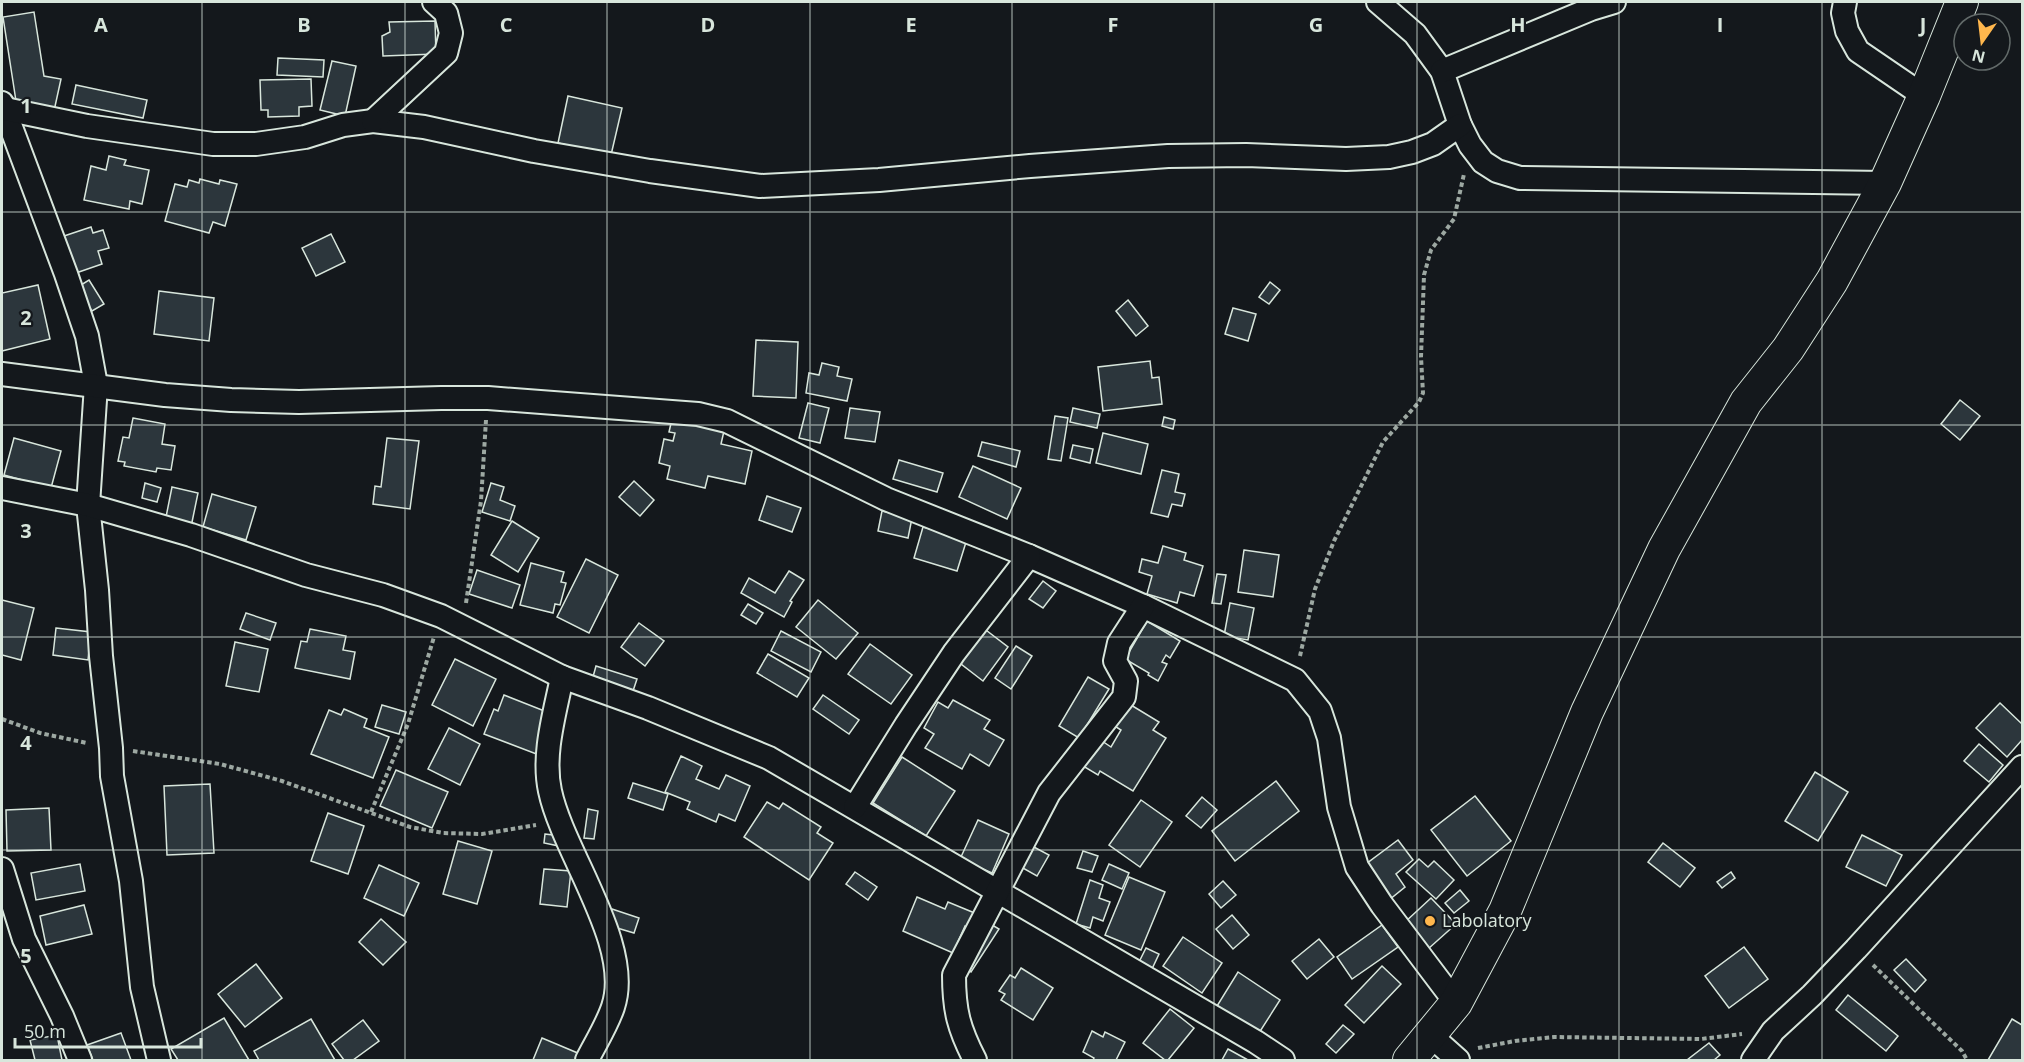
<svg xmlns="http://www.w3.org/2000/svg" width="2024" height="1062" viewBox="0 0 2024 1062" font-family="'Open Sans',sans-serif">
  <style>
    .building { fill: #2c363c; stroke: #d8e6dc; stroke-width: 1.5 }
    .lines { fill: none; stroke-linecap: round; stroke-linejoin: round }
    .street-casing { stroke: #d8e6dc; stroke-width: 26 }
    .secondary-casing { stroke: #d8e6dc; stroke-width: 34 }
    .path { stroke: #9da8a2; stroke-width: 4; stroke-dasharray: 4.5 3; stroke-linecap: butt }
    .street { stroke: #14181c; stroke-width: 22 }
    .secondary { stroke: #14181c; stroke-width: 32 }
    .grid { fill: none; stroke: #d8e6dc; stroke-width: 1.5; stroke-opacity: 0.55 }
    .poi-dot { fill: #ffb74d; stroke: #14181c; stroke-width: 2 }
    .labels { text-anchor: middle; stroke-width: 4.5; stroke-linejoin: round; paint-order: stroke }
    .poi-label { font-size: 18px; fill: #d8e6dc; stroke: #14181c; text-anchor: start }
    .grid-label { font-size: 20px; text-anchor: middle; font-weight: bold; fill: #d8e6dc; stroke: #14181c; stroke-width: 4.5; stroke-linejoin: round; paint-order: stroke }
  </style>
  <rect width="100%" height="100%" fill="#14181c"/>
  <g class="building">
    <polygon points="34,12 44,76 61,79 54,111 16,101 3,17"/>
    <polygon points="435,21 436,54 383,56 382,36 390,32 389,22"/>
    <polygon points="278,58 324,60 323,77 277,75"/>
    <polygon points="332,61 356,66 345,116 320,110"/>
    <polygon points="311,79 312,106 299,107 299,116 268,117 268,110 261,110 260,80"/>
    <polygon points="76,85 147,100 143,118 72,104"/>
    <polygon points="568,96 622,108 611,155 558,143"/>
    <polygon points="109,156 126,160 124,165 149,170 142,204 130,201 129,209 84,200 91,166 106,170"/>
    <polygon points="200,179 219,184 220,180 237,184 225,226 213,222 209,233 165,221 175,184 187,187 189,180 199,183"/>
    <polygon points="91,227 93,233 103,230 109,248 98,251 102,264 76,273 64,236"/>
    <polygon points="331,234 345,262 316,276 302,248"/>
    <polygon points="89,280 104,304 92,311 76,288"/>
    <polygon points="1270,282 1280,290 1269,304 1259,297"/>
    <polygon points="38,285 50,339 2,351 2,293"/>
    <polygon points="159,291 214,298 209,341 154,334"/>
    <polygon points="1128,300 1148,326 1136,336 1116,311"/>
    <polygon points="1233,308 1256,314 1248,341 1225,334"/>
    <polygon points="756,340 798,342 796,398 753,396"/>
    <polygon points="1150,361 1152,378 1159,377 1162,404 1103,411 1098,367"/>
    <polygon points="822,363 839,367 837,376 852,379 847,401 806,393 809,373 819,375"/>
    <polygon points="1960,400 1980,416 1960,440 1941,424"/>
    <polygon points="808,403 829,408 820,443 799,438"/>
    <polygon points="850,408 880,412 875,442 845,438"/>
    <polygon points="1073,408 1100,414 1097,428 1070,422"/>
    <polygon points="1055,416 1068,418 1061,461 1048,459"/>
    <polygon points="1164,417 1175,420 1173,429 1162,426"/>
    <polygon points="133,418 165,424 162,444 175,446 171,470 157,468 156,472 124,466 125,462 118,461 123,437 129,438"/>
    <polygon points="672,419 724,431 721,444 752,451 745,484 708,476 705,488 667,479 670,466 659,463 664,439 673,441 675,433 669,432"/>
    <polygon points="1103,433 1148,444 1141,474 1096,463"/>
    <polygon points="14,438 61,451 51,488 4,475"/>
    <polygon points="387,438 419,441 410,509 373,504 375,486 381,487"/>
    <polygon points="982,442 1020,451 1016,467 978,456"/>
    <polygon points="1073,445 1093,449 1090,463 1070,458"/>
    <polygon points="899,460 943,473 937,492 893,479"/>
    <polygon points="973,466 1021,488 1007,519 959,497"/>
    <polygon points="1162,470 1179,474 1175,492 1185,494 1182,506 1172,504 1168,517 1151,513"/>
    <polygon points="634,481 654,500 640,516 619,497"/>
    <polygon points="145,483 161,488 157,502 142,498"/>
    <polygon points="491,483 504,487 500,500 515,506 510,521 482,512"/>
    <polygon points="172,487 198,493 191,527 165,522"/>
    <polygon points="212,494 256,507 246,540 203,527"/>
    <polygon points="767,496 801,508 792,532 759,520"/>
    <polygon points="882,511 912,518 908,538 878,531"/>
    <polygon points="512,521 539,538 518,572 491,555"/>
    <polygon points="923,527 967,539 957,571 914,558"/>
    <polygon points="1163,546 1186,553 1184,560 1203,566 1194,596 1180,592 1177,603 1147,594 1152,576 1139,572 1142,559 1158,563"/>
    <polygon points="1244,550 1279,555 1273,597 1238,592"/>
    <polygon points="586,559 618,575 589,633 557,617"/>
    <polygon points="531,563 564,572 561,582 566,583 560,605 555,604 553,613 520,605"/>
    <polygon points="477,570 520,585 512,608 469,594"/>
    <polygon points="789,571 804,580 790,601 792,602 784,617 741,593 749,578 775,593"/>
    <polygon points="1217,574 1226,575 1221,604 1212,603"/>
    <polygon points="1043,581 1056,591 1043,608 1029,599"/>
    <polygon points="2,600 34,608 21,660 2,655"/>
    <polygon points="818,600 858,633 836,659 796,627"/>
    <polygon points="1230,603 1254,608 1248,640 1224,636"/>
    <polygon points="748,604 763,613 756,624 741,615"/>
    <polygon points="246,613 276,623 270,640 240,629"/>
    <polygon points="1147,621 1180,641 1170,658 1166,655 1162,662 1167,664 1158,681 1148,675 1149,673 1125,659"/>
    <polygon points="639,623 664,641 645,666 621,647"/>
    <polygon points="978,624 1008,647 983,681 952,657"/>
    <polygon points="56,628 91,632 88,660 53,655"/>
    <polygon points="310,629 346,636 343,650 355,652 350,679 295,668 301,641 307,642"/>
    <polygon points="781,631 821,652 811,672 771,651"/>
    <polygon points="235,642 268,649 259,692 226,686"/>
    <polygon points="870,644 912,675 891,704 848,674"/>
    <polygon points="1016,646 1032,656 1011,689 995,678"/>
    <polygon points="768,654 809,678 797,697 757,673"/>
    <polygon points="455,659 496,679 473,726 432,705"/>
    <polygon points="596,666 637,679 631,697 591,684"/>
    <polygon points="1088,677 1109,689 1079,738 1059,726"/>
    <polygon points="504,695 547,712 539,755 484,734 494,709 498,711"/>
    <polygon points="823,695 859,720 849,734 813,709"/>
    <polygon points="953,700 990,720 984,729 1004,740 989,766 970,754 962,769 925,748 934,734 924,728 938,702 948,708"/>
    <polygon points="1126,702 1159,722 1153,730 1166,738 1133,791 1100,771 1098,775 1083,766 1099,739 1111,747 1121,730 1113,725"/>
    <polygon points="2000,703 2022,724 2022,740 2007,757 1976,728"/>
    <polygon points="382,705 406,712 399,734 375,727"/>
    <polygon points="344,709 367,719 364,727 389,737 373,778 311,754 329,710 341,715"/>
    <polygon points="449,728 480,744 460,785 428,769"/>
    <polygon points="1979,744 2003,765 1989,782 1964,761"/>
    <polygon points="681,756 702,766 696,779 719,789 726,775 750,786 735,821 719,814 716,822 687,809 690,802 665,792"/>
    <polygon points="902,757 955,791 926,836 873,803"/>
    <polygon points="396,770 448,792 432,828 380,806"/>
    <polygon points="1815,772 1848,792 1818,841 1785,821"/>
    <polygon points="1276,781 1299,811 1235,861 1212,831"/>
    <polygon points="633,783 668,794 663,810 628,798"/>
    <polygon points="210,784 214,853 167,855 164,786"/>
    <polygon points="1475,796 1511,841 1467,876 1431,830"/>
    <polygon points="1202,797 1217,810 1201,828 1186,816"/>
    <polygon points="1141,800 1172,822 1140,867 1109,845"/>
    <polygon points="767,802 779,809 783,803 821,827 817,833 833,843 809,880 744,837"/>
    <polygon points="49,808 51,850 7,851 6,810"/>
    <polygon points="588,809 598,811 594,839 584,838"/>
    <polygon points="328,813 364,826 348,874 311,861"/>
    <polygon points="978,820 1009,834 992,873 960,859"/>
    <polygon points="545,834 561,836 559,846 544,843"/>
    <polygon points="1862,835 1902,855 1886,886 1846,867"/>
    <polygon points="1398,840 1413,860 1396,874 1405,887 1389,900 1362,867"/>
    <polygon points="458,841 492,851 477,904 443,894"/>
    <polygon points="1663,843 1695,868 1680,887 1648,862"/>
    <polygon points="1032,846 1049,855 1037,876 1021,867"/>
    <polygon points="1083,851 1098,856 1092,872 1077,868"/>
    <polygon points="1419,859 1428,867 1434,861 1454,880 1436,899 1406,872"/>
    <polygon points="80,864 85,891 36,900 31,873"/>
    <polygon points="1109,864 1129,873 1122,889 1102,880"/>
    <polygon points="379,865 419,883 404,916 364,898"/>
    <polygon points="544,869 571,871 567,907 540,904"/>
    <polygon points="855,872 877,887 868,900 846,884"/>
    <polygon points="1731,872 1735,878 1722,888 1717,882"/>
    <polygon points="1129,877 1165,892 1141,950 1105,935"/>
    <polygon points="1090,880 1103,885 1099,898 1110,902 1103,921 1093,917 1090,928 1076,924"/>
    <polygon points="1223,881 1236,895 1221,908 1209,894"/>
    <polygon points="1460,890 1469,901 1454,913 1445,903"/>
    <polygon points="917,897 945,909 948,902 977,914 970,929 965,926 953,953 903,931"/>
    <polygon points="1431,898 1456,924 1428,949 1404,923"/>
    <polygon points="84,905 92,934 46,945 40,916"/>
    <polygon points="612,909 639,918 634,933 607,925"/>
    <polygon points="1232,915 1249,935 1233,949 1216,929"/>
    <polygon points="381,919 406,942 383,965 359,942"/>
    <polygon points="987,922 999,929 971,972 960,965"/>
    <polygon points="1382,925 1398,947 1352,979 1337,957"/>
    <polygon points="1183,937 1222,963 1202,993 1163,966"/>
    <polygon points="1319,939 1334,957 1307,979 1292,961"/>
    <polygon points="1744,947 1768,979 1729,1008 1705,976"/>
    <polygon points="1146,948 1159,954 1151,971 1138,964"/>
    <polygon points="1906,959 1926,980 1915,992 1894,970"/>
    <polygon points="256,964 282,998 245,1027 218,994"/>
    <polygon points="1382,966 1401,984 1364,1023 1345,1005"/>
    <polygon points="1021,968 1053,988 1033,1020 1001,1000 1005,994 999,991 1010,975 1015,978"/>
    <polygon points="1238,972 1280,1000 1259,1033 1217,1006"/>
    <polygon points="1848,995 1898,1036 1886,1051 1836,1010"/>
    <polygon points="1170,1009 1194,1028 1168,1060 1165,1060 1143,1043"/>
    <polygon points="224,1018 249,1060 178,1060 171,1049"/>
    <polygon points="311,1019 335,1060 259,1060 254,1051"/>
    <polygon points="2012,1019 2022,1025 2022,1060 1988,1060"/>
    <polygon points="363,1020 379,1041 353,1060 344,1060 332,1044"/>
    <polygon points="1343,1025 1354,1034 1336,1053 1326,1044"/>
    <polygon points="1092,1031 1103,1037 1105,1032 1125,1042 1116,1060 1093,1060 1094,1058 1083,1052"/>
    <polygon points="121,1033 131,1060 93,1060 87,1045"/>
    <polygon points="57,1035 62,1060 35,1060 30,1040"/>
    <polygon points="542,1038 580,1054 577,1060 533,1060"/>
    <polygon points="1709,1043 1720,1055 1714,1060 1687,1060"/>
    <polygon points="1228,1049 1248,1060 1222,1060"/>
  </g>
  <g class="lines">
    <defs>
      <g id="street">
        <polyline points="1378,2 1415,34 1442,71 1460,125 1470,145 1483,162 1497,171 1520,178 1885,183"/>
        <polyline points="1845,2 1843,13 1847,31 1858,51 1924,96"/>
        <polyline points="1442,71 1591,9 1614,2"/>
        <polyline points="2,103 66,274 87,336 96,385 88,505 97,590 101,656 111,748 112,776 131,881 142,987 159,1060"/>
        <polyline points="5,109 87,126 213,144 256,144 305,137 343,125 373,121 424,127 534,151 650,171 760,186 879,180 1030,166 1168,156 1246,155 1346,159 1389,157 1412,152 1433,144 1460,125"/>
        <polyline points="373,121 446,53 451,33 446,13 434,2"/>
        <polyline points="2,374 165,395 231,400 299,402 441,398 488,398 698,414 727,421 886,499 1029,556 1143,606 1295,680 1320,711 1329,738 1339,807 1357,867 1382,905 1456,1003"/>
        <polyline points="2,488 88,505 191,535 306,575 383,595 441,616 562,677 648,708 769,758 1256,1042 1283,1060"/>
        <path d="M562 677C555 713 542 754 550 791 563 853 634 945 613 1007 607 1025 595 1044 587 1060"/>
        <polyline points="855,807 906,725 954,653 1029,556"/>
        <polyline points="2,869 24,939 62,1016 80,1060"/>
        <polyline points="1430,1035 1458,1060"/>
        <path d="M975 1060C959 1029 954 1011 954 975L1049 793 1124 697 1126 681 1115 661 1119 643 1143 606"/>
        <polyline points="1753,1060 1773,1031 1812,995 1856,949 2022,767"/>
      </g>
      <polyline id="secondary" points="1409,1060 1456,1003 1505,911 1587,712 1664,549 1746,402 1788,349 1832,281 1885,183 1924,96 1962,2"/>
    </defs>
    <use href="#street" class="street-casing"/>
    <use href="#secondary" class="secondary-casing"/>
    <g class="path">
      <polyline points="466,603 481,501 486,420"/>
      <polyline points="1300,656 1315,589 1334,541 1383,442 1419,402 1423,393 1421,357 1424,275 1431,250 1454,219 1464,174"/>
      <polyline points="2,719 40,733 87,743"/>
      <polyline points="133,751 220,764 282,781 410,827 443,833 482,834 536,825"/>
      <polyline points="371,812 408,724 434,637"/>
      <polyline points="1873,965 1962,1051 1967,1060"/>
      <polyline points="1478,1048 1515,1041 1554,1037 1701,1039 1742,1034"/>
    </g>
    <use href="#street" class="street"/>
    <use href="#secondary" class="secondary"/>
  </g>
  <path class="grid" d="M202 2V1060M405 2V1060M607 2V1060M810 2V1060M1012 2V1060M1214 2V1060M1417 2V1060M1619 2V1060M1822 2V1060M2 212H2022M2 425H2022M2 637H2022M2 850H2022"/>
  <circle class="poi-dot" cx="1430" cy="921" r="6"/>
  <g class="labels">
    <g class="poi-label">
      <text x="1442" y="927">Labolatory</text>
    </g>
  </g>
  <g class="grid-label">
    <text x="101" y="32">A</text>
    <text x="304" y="32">B</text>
    <text x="506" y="32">C</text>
    <text x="708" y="32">D</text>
    <text x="911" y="32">E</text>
    <text x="1113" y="32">F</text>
    <text x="1316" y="32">G</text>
    <text x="1518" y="32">H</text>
    <text x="1720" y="32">I</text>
    <text x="1923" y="32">J</text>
    <text x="26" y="113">1</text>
    <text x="26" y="325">2</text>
    <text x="26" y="538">3</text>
    <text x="26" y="750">4</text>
    <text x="26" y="963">5</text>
  </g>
  <rect width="2024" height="1062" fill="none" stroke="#d8e6dc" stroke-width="6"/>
  <g transform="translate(1982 42) rotate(194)"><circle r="28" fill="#14181c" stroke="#626a69" stroke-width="1.5"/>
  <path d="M0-4.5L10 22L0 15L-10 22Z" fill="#ffb74d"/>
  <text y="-9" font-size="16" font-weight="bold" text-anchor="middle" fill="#d8e6dc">N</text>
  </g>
  <path d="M15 1038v9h186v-9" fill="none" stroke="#d8e6dc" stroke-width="3"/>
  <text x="24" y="1038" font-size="18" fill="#d8e6dc" stroke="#14181c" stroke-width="4.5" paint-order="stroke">50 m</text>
</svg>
